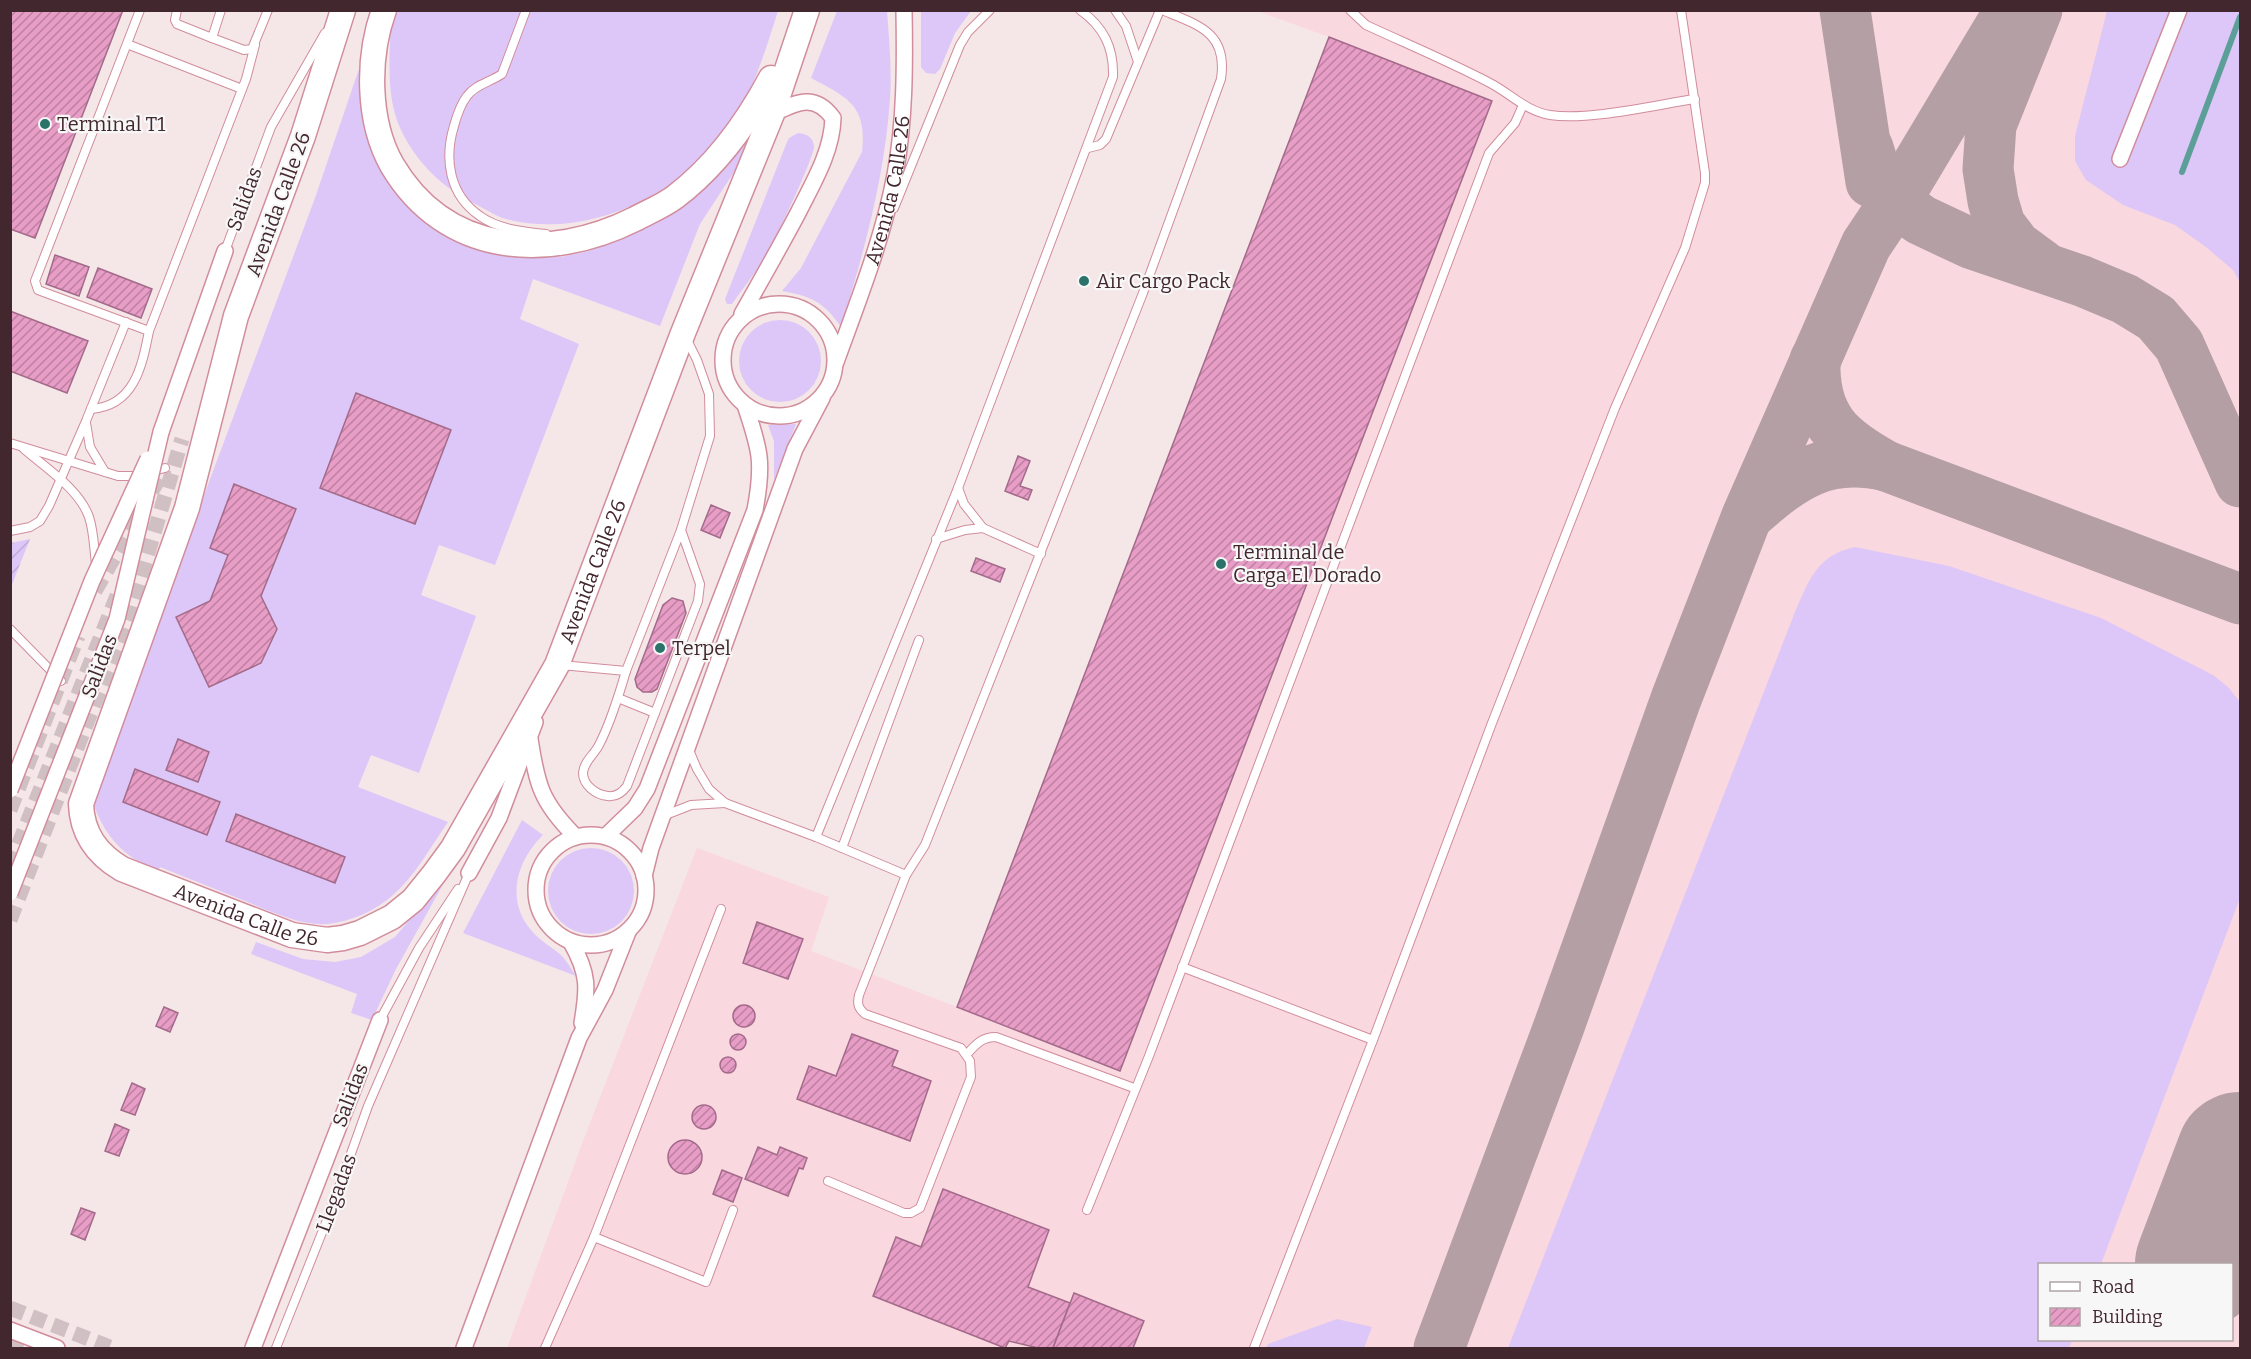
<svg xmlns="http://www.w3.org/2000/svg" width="2251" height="1359" viewBox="0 0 2251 1359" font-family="Bitter,serif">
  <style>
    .built { fill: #fad8df; fill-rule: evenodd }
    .grass { fill: #ddc7f8 }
    .garden { fill: url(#garden-furrows) }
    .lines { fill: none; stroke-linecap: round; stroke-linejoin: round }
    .stream { stroke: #5c9f98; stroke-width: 6 }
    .taxiway { stroke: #b4a0a4; stroke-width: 51 }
    .runway { stroke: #b4a0a4; stroke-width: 128 }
    .building { fill: url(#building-hatch); stroke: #a36a8a; stroke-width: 1.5 }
    .minor-tunnel { stroke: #d1c0c3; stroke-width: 15; stroke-dasharray: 15 8; stroke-linecap: butt }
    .service-casing { stroke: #d18d9c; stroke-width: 10 }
    .minor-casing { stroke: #d18d9c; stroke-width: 18 }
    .primary-casing { stroke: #d18d9c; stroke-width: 27 }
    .service { stroke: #fff; stroke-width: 8 }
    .minor { stroke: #fff; stroke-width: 15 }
    .primary { stroke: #fff; stroke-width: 24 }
    .minor-bridge-casing { stroke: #d18d9c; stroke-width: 18; stroke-linecap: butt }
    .minor-bridge { stroke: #fff; stroke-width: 15 }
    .poi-dot { fill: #2a726a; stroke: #f7f7f7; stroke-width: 2 }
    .labels { text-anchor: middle; stroke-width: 4.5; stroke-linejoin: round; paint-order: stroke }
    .poi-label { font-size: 20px; fill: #43272e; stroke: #f7f7f7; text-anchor: start }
    .street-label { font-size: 20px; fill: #43272e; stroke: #f7f7f7 }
  </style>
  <defs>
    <pattern id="garden-furrows" width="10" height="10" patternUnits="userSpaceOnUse" patternTransform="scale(1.5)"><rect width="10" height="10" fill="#ddc7f8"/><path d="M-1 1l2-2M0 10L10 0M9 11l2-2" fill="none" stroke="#bfabd5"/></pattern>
    <pattern id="building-hatch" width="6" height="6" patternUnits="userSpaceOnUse" patternTransform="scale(1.5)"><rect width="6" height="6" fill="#e79dc6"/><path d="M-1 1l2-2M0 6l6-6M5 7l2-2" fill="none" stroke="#bd80a1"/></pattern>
  </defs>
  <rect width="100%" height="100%" fill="#f5e6e8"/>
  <path class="built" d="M1258 11H2240V1348H507L583 1141 697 848 829 897 811 951 957 1007 1329 37ZM2040 1264H2232V1340H2040Z"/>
  <g class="grass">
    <path d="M394 11H778C764 55 749 106 718 142 667 200 584 239 506 219 495 216 484 208 473 203 443 188 416 162 401 130 385 96 390 56 391 18Z"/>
    <path d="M837 11H887C889 39 892 69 890 98 885 176 864 252 841 327 824 302 811 296 782 291L801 268 862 152C867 106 849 98 811 78Z"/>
    <polygon points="921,11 971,11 955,33 940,69 935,74 926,73 921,67"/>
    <polygon points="2107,11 2240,11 2240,282 2233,270 2206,247 2175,225 2123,205 2086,180 2075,161 2075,136"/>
    <path d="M361 63 360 89 365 124 375 152 504 254 561 257 589 251 623 238 654 223 681 207 702 191 727 166 767 117 755 140 700 224 660 326 533 279 520 319 579 344 495 565 439 545 421 595 476 616 419 773 371 755 358 787 448 822C431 846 416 875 393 895 375 911 352 921 328 924 300 926 270 911 245 901 217 890 188 878 160 867L158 872C124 856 106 839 93 803L128 699 315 198Z"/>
    <path d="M798 133C807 134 813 137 814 146 815 156 772 247 764 259 754 275 742 289 732 304H727L725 299 787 142 789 138Z"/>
    <circle cx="780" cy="361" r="41"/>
    <polygon points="796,424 774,480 774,441 768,425"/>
    <path d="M1855 547 1949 566 2101 618 2213 675 2228 687 2240 702V898L2101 1264H2040V1340H2072L2069 1348H1508L1795 612C1809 580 1817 555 1855 547Z"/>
    <path d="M522 820 543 835C517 860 505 900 531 930 538 939 547 944 556 951 565 957 570 967 576 976L463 933Z"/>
    <circle cx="591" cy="891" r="43"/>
    <polygon points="451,870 396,969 372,1020 351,1013 357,994 251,954 256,942 303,959 335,962 361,957 395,937"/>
    <polygon points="1337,1319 1372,1327 1364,1348 1266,1348 1268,1344"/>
  </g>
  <polygon class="garden" points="30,539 11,587 11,543"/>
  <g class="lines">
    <polyline class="stream" points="2182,172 2240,17"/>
    <g class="taxiway">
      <polyline points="1845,10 1871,182"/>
      <polyline points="2037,10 1991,125 1988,169 1993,201 2000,225 2016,246 2042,265"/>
      <polyline points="1868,148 1876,174 1907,210 1921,220 1970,243 2082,281 2125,299 2156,318 2179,345 2240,482"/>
      <path d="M1815 360C1813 419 1839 440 1886 466"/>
      <path d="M1750 514C1793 476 1826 452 1886 466L2240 599"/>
      <polyline points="1439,1348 1558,1029 1676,699 1747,516 1866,245 1898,197 2010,10"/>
    </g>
    <polyline class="runway" points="2199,1264 2240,1156"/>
  </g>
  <g class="building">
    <polygon points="10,10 123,10 35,238 10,229"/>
    <polygon points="1329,37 1492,101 1120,1071 957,1007"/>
    <polygon points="55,255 89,267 79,296 46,284"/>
    <polygon points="98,268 152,289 141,318 87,297"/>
    <polygon points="10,311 88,341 67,393 10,371"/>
    <polygon points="356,393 451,430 415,524 320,488"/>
    <polygon points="1018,456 1030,461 1020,486 1032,490 1028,500 1005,491"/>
    <polygon points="234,484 296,509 261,596 277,629 261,663 209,687 176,617 210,601 228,555 210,548"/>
    <polygon points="711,505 730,513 720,538 701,530"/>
    <polygon points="976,558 1005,569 1000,582 971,571"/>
    <polygon points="672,598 683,601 686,613 657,689 652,692 643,692 637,687 635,679 663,605"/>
    <polygon points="178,739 209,752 198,782 166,770"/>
    <polygon points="135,769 220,802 207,835 123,802"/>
    <polygon points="236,814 345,857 335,883 226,841"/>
    <polygon points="757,922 803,939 788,979 743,963"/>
    <circle cx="744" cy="1016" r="11"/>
    <polygon points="164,1007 178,1013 170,1032 156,1026"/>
    <circle cx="738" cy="1042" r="8"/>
    <polygon points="852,1034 898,1051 892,1066 931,1081 910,1141 797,1099 809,1066 836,1076"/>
    <circle cx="728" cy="1065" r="8"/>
    <polygon points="132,1083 145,1089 135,1115 121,1110"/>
    <circle cx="704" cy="1117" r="12"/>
    <polygon points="115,1124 129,1130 119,1156 105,1151"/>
    <circle cx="685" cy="1157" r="17"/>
    <polygon points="758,1147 777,1155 780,1147 807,1158 803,1169 799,1168 788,1196 745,1179"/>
    <polygon points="722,1170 742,1178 733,1202 713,1194"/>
    <polygon points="943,1189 1049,1230 1028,1287 1070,1303 1053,1348 1038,1348 1009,1341 1005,1348 873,1296 896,1237 921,1247"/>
    <polygon points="81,1208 95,1213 85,1240 71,1234"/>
    <polygon points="1074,1293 1144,1321 1133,1348 1053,1348"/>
  </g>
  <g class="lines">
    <g class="minor-tunnel">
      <polyline points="95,591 165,468"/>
      <polyline points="10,810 78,636"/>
      <polyline points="10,866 120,588"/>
      <polyline points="10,920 132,607 182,439"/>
      <polyline points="10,1308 112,1348"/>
      <polyline points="10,1340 31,1348"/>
    </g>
    <defs>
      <g id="service">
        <polyline points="140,10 35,281 38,290 149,331"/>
        <polyline points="177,10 175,20 177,24 212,38 221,10"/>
        <path d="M526 10 502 74C490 82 475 85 467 96 460 105 457 115 454 126 444 159 449 195 480 216 497 229 525 232 546 234"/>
        <polyline points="1115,10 1126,26 1138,62"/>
        <path d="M1350 10 1366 25C1407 44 1450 62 1490 83 1511 94 1526 111 1550 115 1588 121 1655 105 1695 99"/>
        <polyline points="212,38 244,50 252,49 268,10"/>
        <polyline points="127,44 242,89"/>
        <polyline points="1088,148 1100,145 1106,139 1160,10"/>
        <polyline points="894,208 960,45 968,32 990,10"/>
        <polyline points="225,251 271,127 325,33"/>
        <path d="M91 409C134 406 142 367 149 331L246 79 255 45"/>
        <polyline points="86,423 90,447 105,472"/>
        <polyline points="10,443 118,476 134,476 165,468"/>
        <path d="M24 449C46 468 79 489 89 517 94 532 94 549 96 564"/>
        <polyline points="958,488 964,504 983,528 1041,554"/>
        <polyline points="10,531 30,527 40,521 49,506 86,421 126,322"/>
        <polyline points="936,539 965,530 983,528"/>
        <polyline points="10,629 61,681"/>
        <polyline points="561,665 626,671 681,530 710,436 709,394 697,360 686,338"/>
        <path d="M626 671C619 695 611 722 599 745 594 755 584 761 583 773 583 785 596 795 608 796 616 797 622 793 627 786L698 601 700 584 681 530"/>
        <polyline points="618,698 655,713"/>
        <polyline points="689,750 697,769 709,789 725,803 816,837 906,875"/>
        <polyline points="663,816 691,805 725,803"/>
        <path d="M816 837 958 488 1113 77C1114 48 1104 27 1080 10"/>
        <polyline points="842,848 919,640"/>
        <polyline points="1182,967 1373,1040"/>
        <polyline points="380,1020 419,948 458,889"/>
        <path d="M967 1054C976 1044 982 1037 996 1037L1134 1088"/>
        <path d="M828 1181 904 1213H911L920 1208 971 1077 970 1061 961 1048 865 1014C858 1008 857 1004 859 995L906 875 925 845 1143 293 1221 79C1228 32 1198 25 1162 10"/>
        <polyline points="1087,1210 1149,1056 1489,153 1515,123 1523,105"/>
        <polyline points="594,1237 706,1282 733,1210"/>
        <polyline points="276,1348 329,1215 368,1106 469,873"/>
        <polyline points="545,1348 594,1237 721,909"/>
        <polyline points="1254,1348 1373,1040 1492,723 1615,408 1685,248 1705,183 1705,173 1681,10"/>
      </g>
      <g id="minor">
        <polyline points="2120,159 2179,10"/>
        <circle cx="779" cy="360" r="56"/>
        <path d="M742 314C761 280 780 247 798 213 813 183 832 152 833 118 814 92 796 103 772 114"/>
        <path id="s1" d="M836 362C858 301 883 239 895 175 905 121 905 64 904 10"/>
        <polyline points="161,432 225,251"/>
        <path d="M530 739C537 785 541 802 575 836"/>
        <circle cx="591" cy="890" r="55"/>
        <path d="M606 836 635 808 647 789 755 510C764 463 760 449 745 405"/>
        <polyline points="469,873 499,818 535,722"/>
        <polyline points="644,876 651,848 795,449 822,398"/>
        <path d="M571 942C589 974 588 988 582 1023"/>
        <polyline points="10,1330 57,1348"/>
        <polyline points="253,1348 380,1020"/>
        <polyline points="464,1348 579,1038 605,990 628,932"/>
      </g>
      <g id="primary">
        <path id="s2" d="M343 10 303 136 236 316 187 508 81 804C82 834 97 854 122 869L292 935 327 940 343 938 360 933 392 917 413 900 434 874 453 848 557 665 683 333 772 114 807 10"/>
        <path d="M384 10C367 57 367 121 392 165 445 255 547 263 635 219 648 212 663 206 675 197 716 166 747 123 771 78"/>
      </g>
    </defs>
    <use href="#service" class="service-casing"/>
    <use href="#minor" class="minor-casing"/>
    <use href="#primary" class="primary-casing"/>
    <use href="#service" class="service"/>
    <use href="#minor" class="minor"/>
    <use href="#primary" class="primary"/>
    <defs>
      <g id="minor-bridge">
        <polyline points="10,790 92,581 148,459"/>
        <polyline points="10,893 117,619 161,432"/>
      </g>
    </defs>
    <use href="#minor-bridge" class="minor-bridge-casing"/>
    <use href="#minor-bridge" class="minor-bridge"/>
  </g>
  <g class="poi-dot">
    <circle cx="45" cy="124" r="6"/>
    <circle cx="1084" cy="281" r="6"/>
    <circle cx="1221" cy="564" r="6"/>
    <circle cx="660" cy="648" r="6"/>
  </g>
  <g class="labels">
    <g class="poi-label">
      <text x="57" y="131">Terminal T1</text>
      <text x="1096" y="288">Air Cargo Pack</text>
      <text x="1233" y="559">Terminal de<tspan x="1233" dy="23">Carga El Dorado</tspan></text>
      <text x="672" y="655">Terpel</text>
    </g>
    <g class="street-label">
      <text dy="7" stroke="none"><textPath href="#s1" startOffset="180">Avenida Calle 26</textPath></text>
      <text transform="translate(244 199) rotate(-70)" y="7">Salidas</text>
      <text transform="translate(278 204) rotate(-70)" y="7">Avenida Calle 26</text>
      <text dy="7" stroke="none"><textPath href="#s2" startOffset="1608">Avenida Calle 26</textPath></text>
      <text transform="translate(99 666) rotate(-69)" y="7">Salidas</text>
      <text dy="7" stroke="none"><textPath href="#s2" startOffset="1050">Avenida Calle 26</textPath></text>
      <text transform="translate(350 1095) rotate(-69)" y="7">Salidas</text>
      <text transform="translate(336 1193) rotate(-70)" y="7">Llegadas</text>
    </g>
  </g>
  <rect width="2251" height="1359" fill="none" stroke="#43272e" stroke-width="24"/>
  <rect x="2038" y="1263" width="195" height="78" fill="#f7f7f7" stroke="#afa4a7" stroke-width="1.5"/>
  <rect x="2050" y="1282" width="30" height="9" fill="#ffffff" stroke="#afa4a7" stroke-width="1.5"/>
  <text x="2092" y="1293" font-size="18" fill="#43272e">Road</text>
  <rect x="2050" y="1308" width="30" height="18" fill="url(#building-hatch)" stroke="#afa4a7" stroke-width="1.5"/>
  <text x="2092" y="1323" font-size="18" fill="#43272e">Building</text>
</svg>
